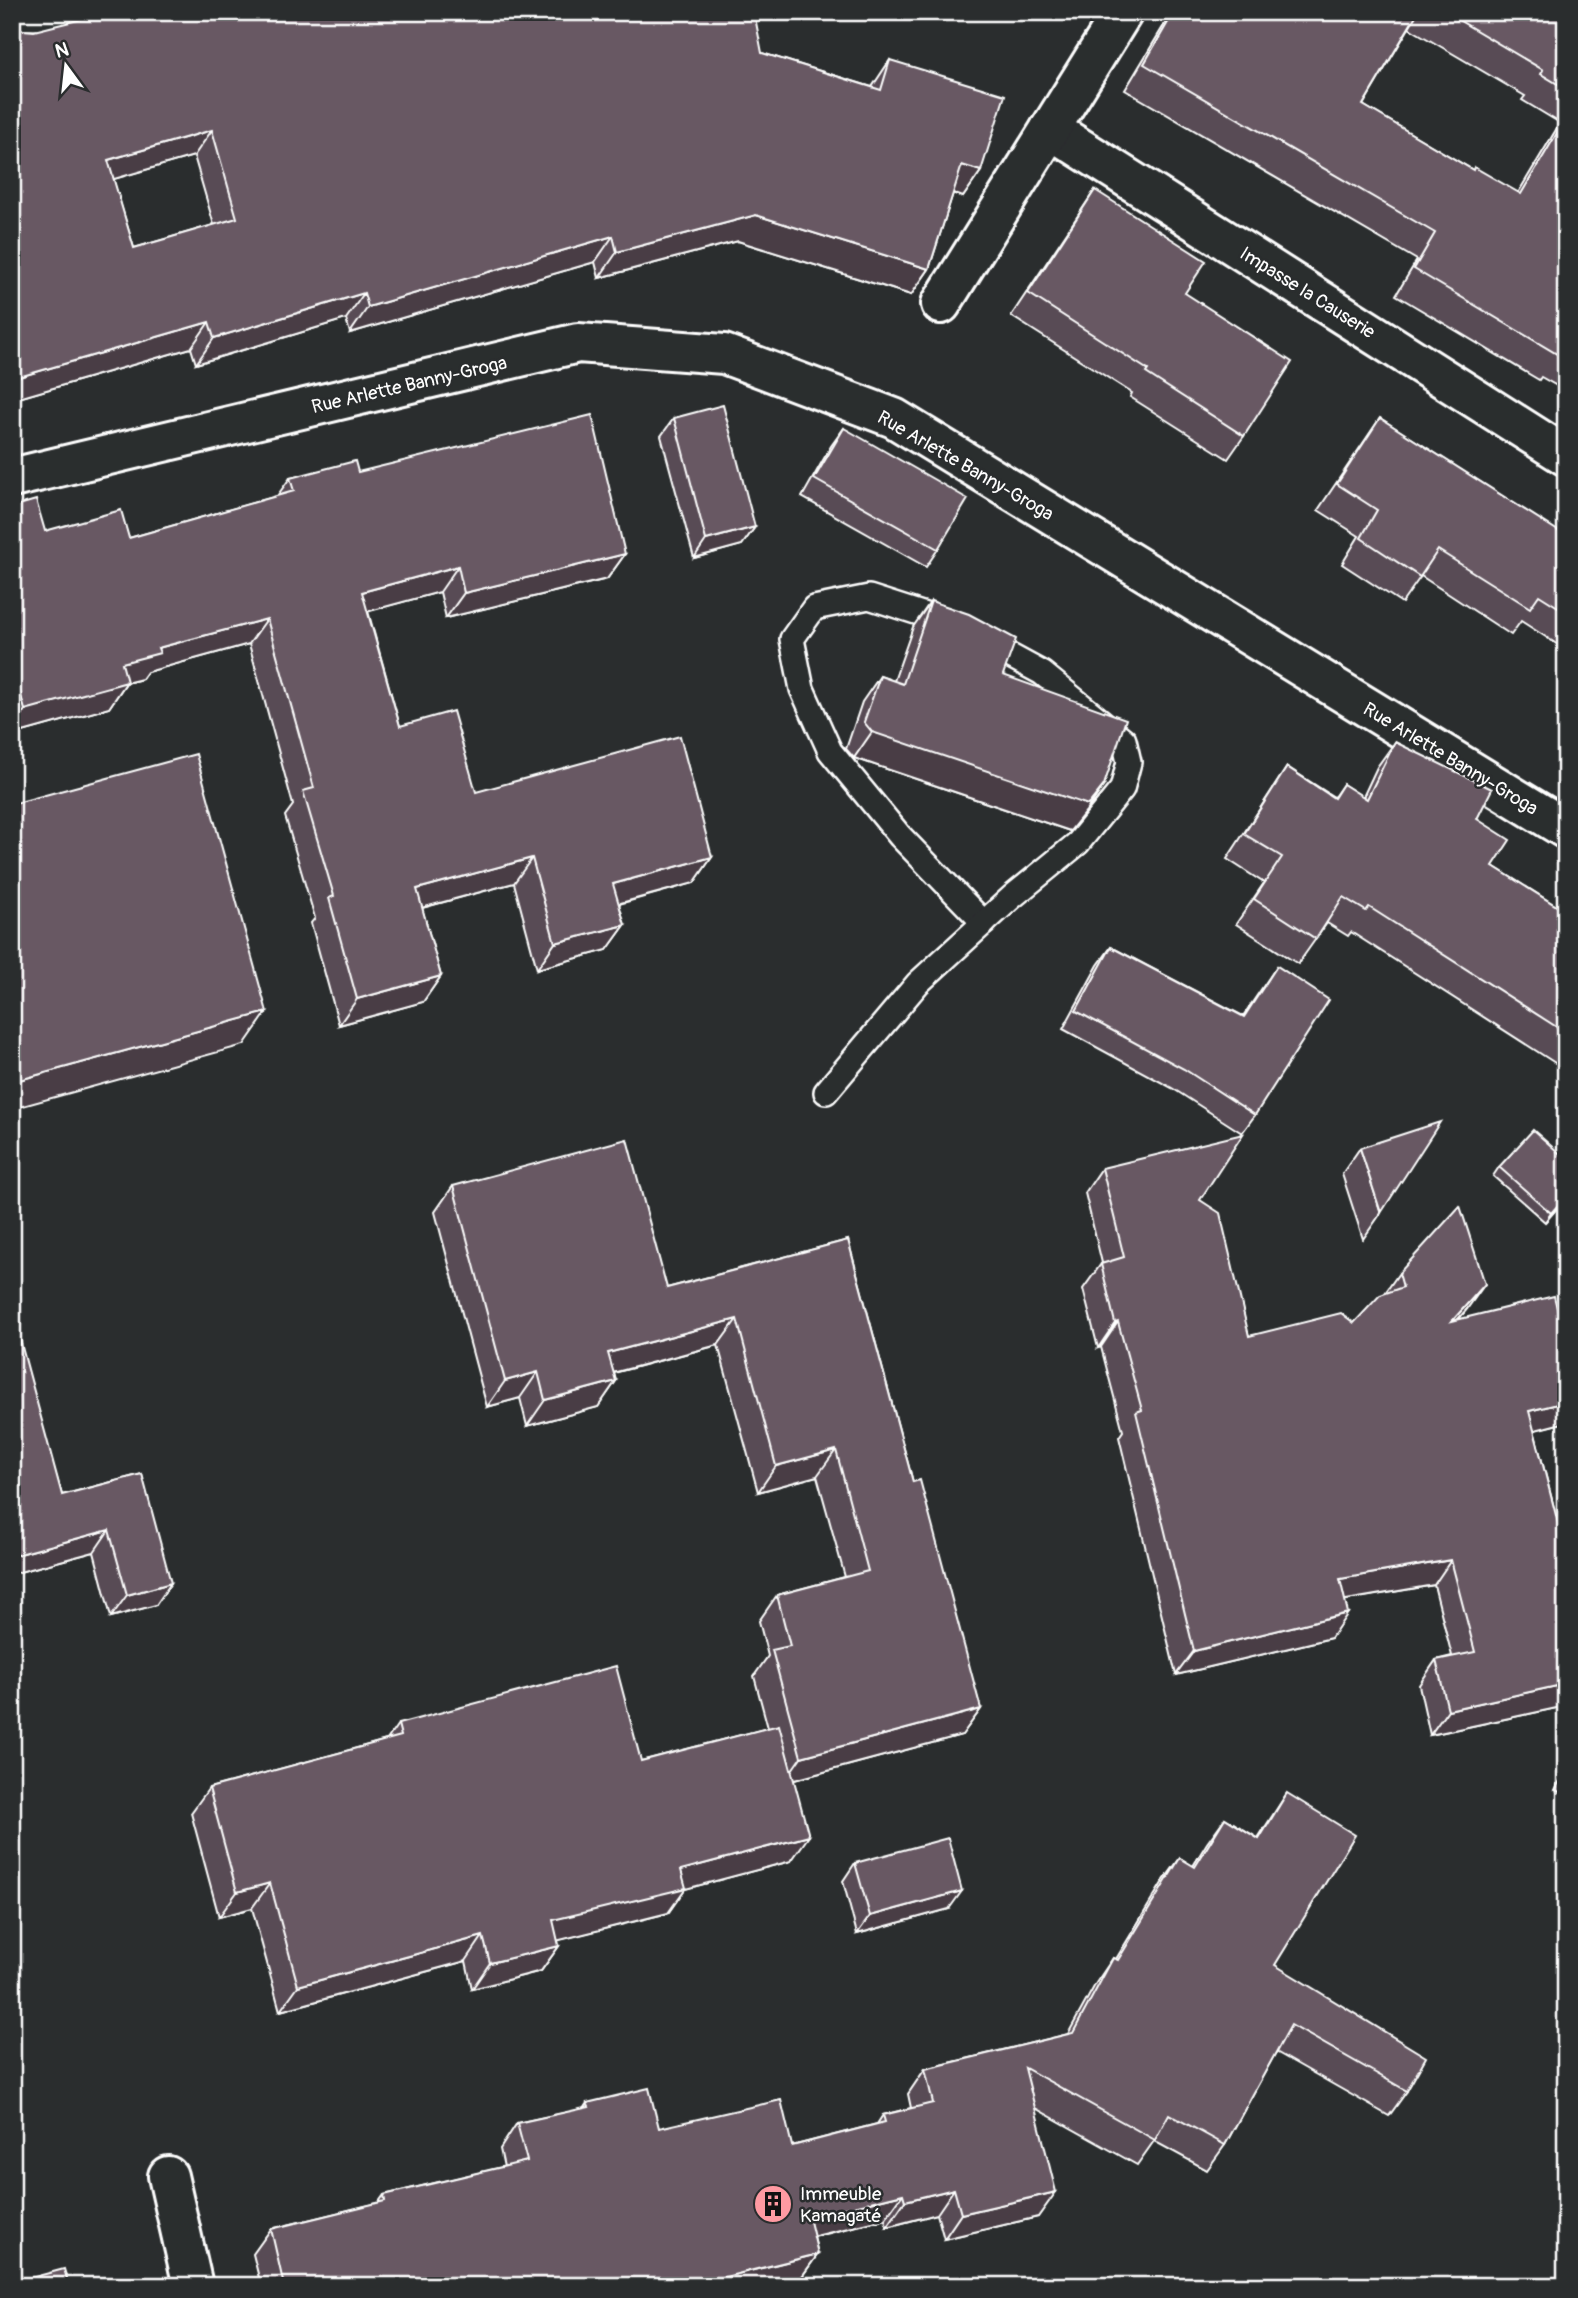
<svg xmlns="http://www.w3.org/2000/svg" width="1578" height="2298" viewBox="0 0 1578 2298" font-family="Pangolin,sans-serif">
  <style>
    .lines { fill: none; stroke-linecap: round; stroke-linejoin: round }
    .lane-casing { stroke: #fff; stroke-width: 28 }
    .street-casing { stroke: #fff; stroke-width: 44 }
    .lane { stroke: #2a2d2e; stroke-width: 23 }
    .street { stroke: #2a2d2e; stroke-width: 38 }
    .wall { fill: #594c55; stroke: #fff; stroke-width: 2; fill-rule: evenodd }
    .shaded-wall { fill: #483e45; stroke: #fff; stroke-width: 2 }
    .building { fill: #675863; stroke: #fff; stroke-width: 2; fill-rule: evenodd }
    .labels { text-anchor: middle; stroke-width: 5; stroke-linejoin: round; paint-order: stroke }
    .street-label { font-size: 19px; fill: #fff; stroke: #2a2d2e }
    .poi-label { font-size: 19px; fill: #fff; stroke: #2a2d2e; text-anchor: start }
  </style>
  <rect width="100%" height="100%" fill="#2a2d2e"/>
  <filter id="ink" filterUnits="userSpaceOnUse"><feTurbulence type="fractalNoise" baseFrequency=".0143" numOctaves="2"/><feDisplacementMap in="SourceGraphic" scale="14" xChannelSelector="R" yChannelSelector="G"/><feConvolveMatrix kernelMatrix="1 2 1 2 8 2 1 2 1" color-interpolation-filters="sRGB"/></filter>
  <g filter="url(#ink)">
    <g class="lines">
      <defs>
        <g id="lane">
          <polyline points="950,623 869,597 814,608 792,639 802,689 830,751 900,836 984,923"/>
          <polyline points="826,1092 918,983 1012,897 1078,843 1122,789 1129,762 1124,740 1042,673 983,641"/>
        </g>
        <g id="street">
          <polyline points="12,35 107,12"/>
          <polyline points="1050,129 1566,456"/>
          <polyline points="941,304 1123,12"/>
          <polyline points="12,478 578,343 724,354 894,418 1566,829"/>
          <polyline points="168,2176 193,2286"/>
        </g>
      </defs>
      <use href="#lane" class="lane-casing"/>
      <use href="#street" class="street-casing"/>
      <use href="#lane" class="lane"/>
      <use href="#street" class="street"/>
    </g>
    <g class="wall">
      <path d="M1172 12H1566V391L1541 377 1539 380 1396 295 1417 260 1125 90ZM1409 28 1525 96 1522 100 1560 123 1518 193 1473 170 1363 105Z"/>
      <path d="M12 21 15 25 23 30 762 53 872 87 890 60 981 171 963 197 953 193 929 269 911 295 738 241 599 278 595 262 350 333 346 319 196 364 191 348 12 400ZM194 156 214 225 134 248 113 179Z"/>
      <polygon points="1095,190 1185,293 1244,436 1228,459 1130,397 1132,393 1011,316"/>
      <polygon points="674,418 755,527 742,545 694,558 661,436"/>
      <polygon points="1380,418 1566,537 1566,650 1521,621 1511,635 1421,576 1402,603 1342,564 1359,536 1318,510"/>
      <polygon points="844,428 938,549 926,567 802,497 831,446"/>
      <polygon points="358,472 625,554 607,579 446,618 440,592 368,611 400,726 476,792 712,857 694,883 619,904 625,925 607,950 537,969 514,883 422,908 441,976 423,1002 339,1025 311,923 315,918 285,816 293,805 249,644 147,672 142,679 126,683 109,708 12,735 12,507 45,531 129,538 277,496 290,478"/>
      <polygon points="931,601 1003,675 1104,785 1086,811 1070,831 854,758 846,749 862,702 880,676 894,681 913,627"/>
      <polygon points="1395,742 1477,819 1493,866 1566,912 1566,1070 1351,932 1348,936 1327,923 1298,964 1236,924 1264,883 1227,859 1287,767 1334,797 1343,784 1363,797 1377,767"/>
      <polygon points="1111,947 1243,1016 1277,966 1255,1115 1242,1133 1172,1088 1063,1029 1098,965"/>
      <polygon points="1360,1148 1381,1213 1363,1239 1342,1174"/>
      <polygon points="1499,1167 1566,1198 1545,1222 1493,1176"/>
      <polygon points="1102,1168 1200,1200 1249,1336 1354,1323 1385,1293 1399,1273 1467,1309 1458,1320 1562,1423 1534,1430 1566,1554 1566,1706 1430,1735 1419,1685 1436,1660 1452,1656 1434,1585 1345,1600 1331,1638 1176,1675 1119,1437 1123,1431 1101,1347 1098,1348 1083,1289 1101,1264 1102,1263 1085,1193"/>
      <polygon points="453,1186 667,1288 848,1240 913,1482 981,1709 962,1735 794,1780 791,1861 685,1889 668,1913 558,1940 559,1946 541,1971 472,1989 466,1961 280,2011 252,1908 219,1917 191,1813 209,1788 387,1740 398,1724 641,1761 768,1728 754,1676 768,1656 759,1621 777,1595 845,1577 817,1476 758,1492 718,1345 614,1373 616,1381 598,1407 527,1426 520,1398 487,1407 435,1212"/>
      <polygon points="12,1326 62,1495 142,1474 156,1605 111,1617 94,1552 12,1574"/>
      <polygon points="1566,1769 1566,1795 1555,1790"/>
      <polygon points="1287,1793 1275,1965 1407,2091 1389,2116 1276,2052 1225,2145 1207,2170 1154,2141 1137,2165 1035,2108 1038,2217 944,2239 937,2214 887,2227 885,2219 814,2237 818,2254 800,2279 773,2286 261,2286 253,2254 271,2229 378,2203 384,2195 504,2167 500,2149 517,2123 583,2109 587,2103 659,2128 792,2146 877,2124 883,2115 911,2108 908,2094 925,2069 1068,2034 1096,1983 1113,1958 1116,1959 1162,1883 1180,1858 1193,1866 1207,1843 1225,1818 1258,1838"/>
      <polygon points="855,1863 949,1909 857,1934 843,1881"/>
    </g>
    <g class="shaded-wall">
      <polygon points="212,130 194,156 90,186 108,160"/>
      <polygon points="962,165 981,171 963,197 944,190"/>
      <polygon points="756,215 929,269 911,295 738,241 599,278 617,252"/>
      <polygon points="613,236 595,262 350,333 368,307"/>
      <polygon points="364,293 346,319 196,364 214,338"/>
      <polygon points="209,322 191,348 12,400 12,379"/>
      <polygon points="755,527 742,545 694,558 706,540"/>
      <polygon points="625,554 607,579 446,618 464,593"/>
      <polygon points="458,566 440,592 344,618 362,592"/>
      <polygon points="267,619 249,644 147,672 142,679 126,683 109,708 12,735 12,729 25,710 122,663 158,648"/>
      <polygon points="20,692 12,703 12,694"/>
      <polygon points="872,732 1104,785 1086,811 1070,831 854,758"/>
      <polygon points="712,857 694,883 595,910 613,884"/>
      <polygon points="532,858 514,883 399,914 417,889"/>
      <polygon points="625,925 607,950 537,969 555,943"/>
      <polygon points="441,976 423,1002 339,1025 357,999"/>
      <polygon points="267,1012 244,1045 12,1109 12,1082"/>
      <polygon points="1566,1196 1566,1198 1545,1222 1551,1213"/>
      <polygon points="1485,1284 1467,1309 1434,1346 1452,1321"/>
      <polygon points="737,1319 718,1345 590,1379 608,1353"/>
      <polygon points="1118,1322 1101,1347 1098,1348 1115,1323"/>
      <polygon points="538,1372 520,1398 487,1407 505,1381"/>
      <polygon points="616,1381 598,1407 527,1426 545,1400"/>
      <polygon points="1566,1402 1566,1418 1562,1423 1512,1436 1529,1411"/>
      <polygon points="836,1450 817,1476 758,1492 776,1466"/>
      <polygon points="109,1530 94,1552 12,1574 12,1560 16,1555"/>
      <polygon points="1451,1560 1434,1585 1323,1604 1340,1579"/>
      <polygon points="171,1583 156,1605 111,1617 127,1595"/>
      <polygon points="1348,1613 1331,1638 1176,1675 1194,1651"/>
      <polygon points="1566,1684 1566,1706 1430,1735 1448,1710"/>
      <polygon points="981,1709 962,1735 783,1783 801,1757"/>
      <polygon points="809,1836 791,1861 685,1889 668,1913 536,1946 553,1920 681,1870"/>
      <polygon points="270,1883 252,1908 219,1917 237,1892"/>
      <polygon points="962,1891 949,1909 857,1934 870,1916"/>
      <polygon points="483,1936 466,1961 280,2011 298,1986"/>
      <polygon points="559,1946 541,1971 472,1989 490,1963"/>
      <polygon points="954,2189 937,2214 887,2227 905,2201"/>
      <polygon points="1056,2192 1038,2217 944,2239 961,2214"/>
      <polygon points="903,2194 885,2219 791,2242 809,2217"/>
      <polygon points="818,2254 800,2279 773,2286 696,2286 697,2284"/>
    </g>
    <g class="building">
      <path d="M110 12H754L762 53 881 90 890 60 1005 95 981 171 962 165 929 269 756 215 617 252 613 236 368 307 364 293 214 338 209 322 12 379V21L15 25 23 30 34 31ZM212 130 237 218 134 248 108 160Z"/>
      <polygon points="1174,12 1418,12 1363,105 1473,170 1474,167 1521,194 1566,118 1566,354 1559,350 1557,354 1414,269 1435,233 1144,64"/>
      <polygon points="1445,12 1566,12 1566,89 1541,74 1543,70"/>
      <polygon points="1095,190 1206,261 1185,293 1292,362 1244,436 1146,373 1148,370 1028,293"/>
      <polygon points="723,405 755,527 706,540 674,418"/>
      <polygon points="592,415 625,554 464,593 458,566 362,592 400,726 453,711 476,792 680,736 712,857 613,884 625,925 555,943 532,858 417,889 441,976 357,999 329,898 334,896 303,791 314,788 267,619 158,648 160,653 122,663 127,682 25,710 20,692 12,694 12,507 36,500 45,531 121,510 129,538 294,491 290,478 355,461 358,472"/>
      <polygon points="1380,418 1566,536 1566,612 1539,595 1530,608 1438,550 1420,577 1361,538 1377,510 1337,484"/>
      <polygon points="844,428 968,499 938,549 814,479"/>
      <polygon points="931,601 969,614 1016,639 1003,675 1126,719 1104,785 1088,805 872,732 864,722 880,676 903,684"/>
      <polygon points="1395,742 1492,789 1477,819 1510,840 1493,866 1566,912 1566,1033 1369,907 1366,911 1343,897 1316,939 1254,899 1282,857 1244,834 1287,767 1334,798 1343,784 1367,799"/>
      <polygon points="196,754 267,1012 12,1082 12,804"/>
      <polygon points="1111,947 1244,1017 1277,966 1329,1000 1255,1115 1184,1069 1076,1011"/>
      <polygon points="1440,1122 1381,1213 1360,1148"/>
      <polygon points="1533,1130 1566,1159 1566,1196 1551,1213 1499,1167"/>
      <polygon points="1243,1134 1200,1200 1220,1213 1249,1336 1341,1313 1354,1323 1380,1295 1403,1287 1399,1273 1460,1206 1485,1284 1452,1321 1554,1296 1566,1344 1566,1402 1529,1411 1566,1554 1566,1684 1448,1710 1436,1660 1475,1652 1451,1560 1340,1579 1348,1613 1194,1651 1136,1412 1142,1410 1118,1322 1115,1323 1101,1264 1124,1257 1102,1168"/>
      <polygon points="627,1139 667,1288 848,1240 913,1482 920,1480 981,1709 801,1757 772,1650 790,1646 777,1595 868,1571 836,1450 776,1466 737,1319 608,1353 616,1381 545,1400 538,1372 505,1381 453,1186"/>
      <polygon points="16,1325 62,1495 142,1474 171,1583 127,1595 109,1530 16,1555 12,1540 12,1326"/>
      <polygon points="616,1666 641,1761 779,1725 809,1836 681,1870 686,1888 553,1920 559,1946 490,1963 483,1936 298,1986 270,1883 237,1892 209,1788 401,1736 398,1724"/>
      <polygon points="1287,1793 1355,1835 1275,1965 1426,2057 1407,2091 1291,2025 1225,2145 1169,2114 1155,2140 1025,2068 1056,2192 961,2214 954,2189 905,2201 903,2194 809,2217 818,2254 697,2284 697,2286 284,2286 271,2229 385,2201 384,2195 527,2161 517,2123 589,2107 587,2103 649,2088 659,2128 781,2100 792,2146 885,2122 883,2115 933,2103 925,2069 1073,2033 1113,1958 1118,1960 1180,1858 1195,1867 1225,1818 1259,1839"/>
      <polygon points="948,1838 962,1891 870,1916 855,1863"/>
      <polygon points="12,2013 17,2031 12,2032"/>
      <polygon points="64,2269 69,2286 12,2286 12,2283"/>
    </g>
  </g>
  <defs>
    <symbol id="building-disc" viewBox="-11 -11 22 22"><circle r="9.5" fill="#ff9aa2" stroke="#2a2d2e"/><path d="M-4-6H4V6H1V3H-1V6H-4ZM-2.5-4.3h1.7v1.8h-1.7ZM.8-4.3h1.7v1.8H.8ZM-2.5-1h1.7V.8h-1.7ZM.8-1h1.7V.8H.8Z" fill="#111"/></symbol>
  </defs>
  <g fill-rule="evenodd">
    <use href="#building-disc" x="751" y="2182" width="44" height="44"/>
  </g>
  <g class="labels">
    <g class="street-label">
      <text transform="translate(1308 292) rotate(32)" y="7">Impasse la Causerie</text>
      <text transform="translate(409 384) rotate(-13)" y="7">Rue Arlette Banny-Groga</text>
      <text transform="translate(966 465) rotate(30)" y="7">Rue Arlette Banny-Groga</text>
      <text transform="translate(1451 758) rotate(31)" y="7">Rue Arlette Banny-Groga</text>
    </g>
    <g class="poi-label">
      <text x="800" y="2200">Immeuble<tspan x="800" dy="22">Kamagaté</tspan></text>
    </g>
  </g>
  <rect width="1578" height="2298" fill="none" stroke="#2a2d2e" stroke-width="42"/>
  <rect x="21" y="21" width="1536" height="2256" fill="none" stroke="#fff" stroke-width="2.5" filter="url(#ink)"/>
  <g transform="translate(66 66) rotate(345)" stroke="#2a2d2e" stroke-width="5" paint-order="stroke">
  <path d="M0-5L12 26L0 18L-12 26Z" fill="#ffffff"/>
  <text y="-10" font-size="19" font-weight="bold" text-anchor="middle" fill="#ffffff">N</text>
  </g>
</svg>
